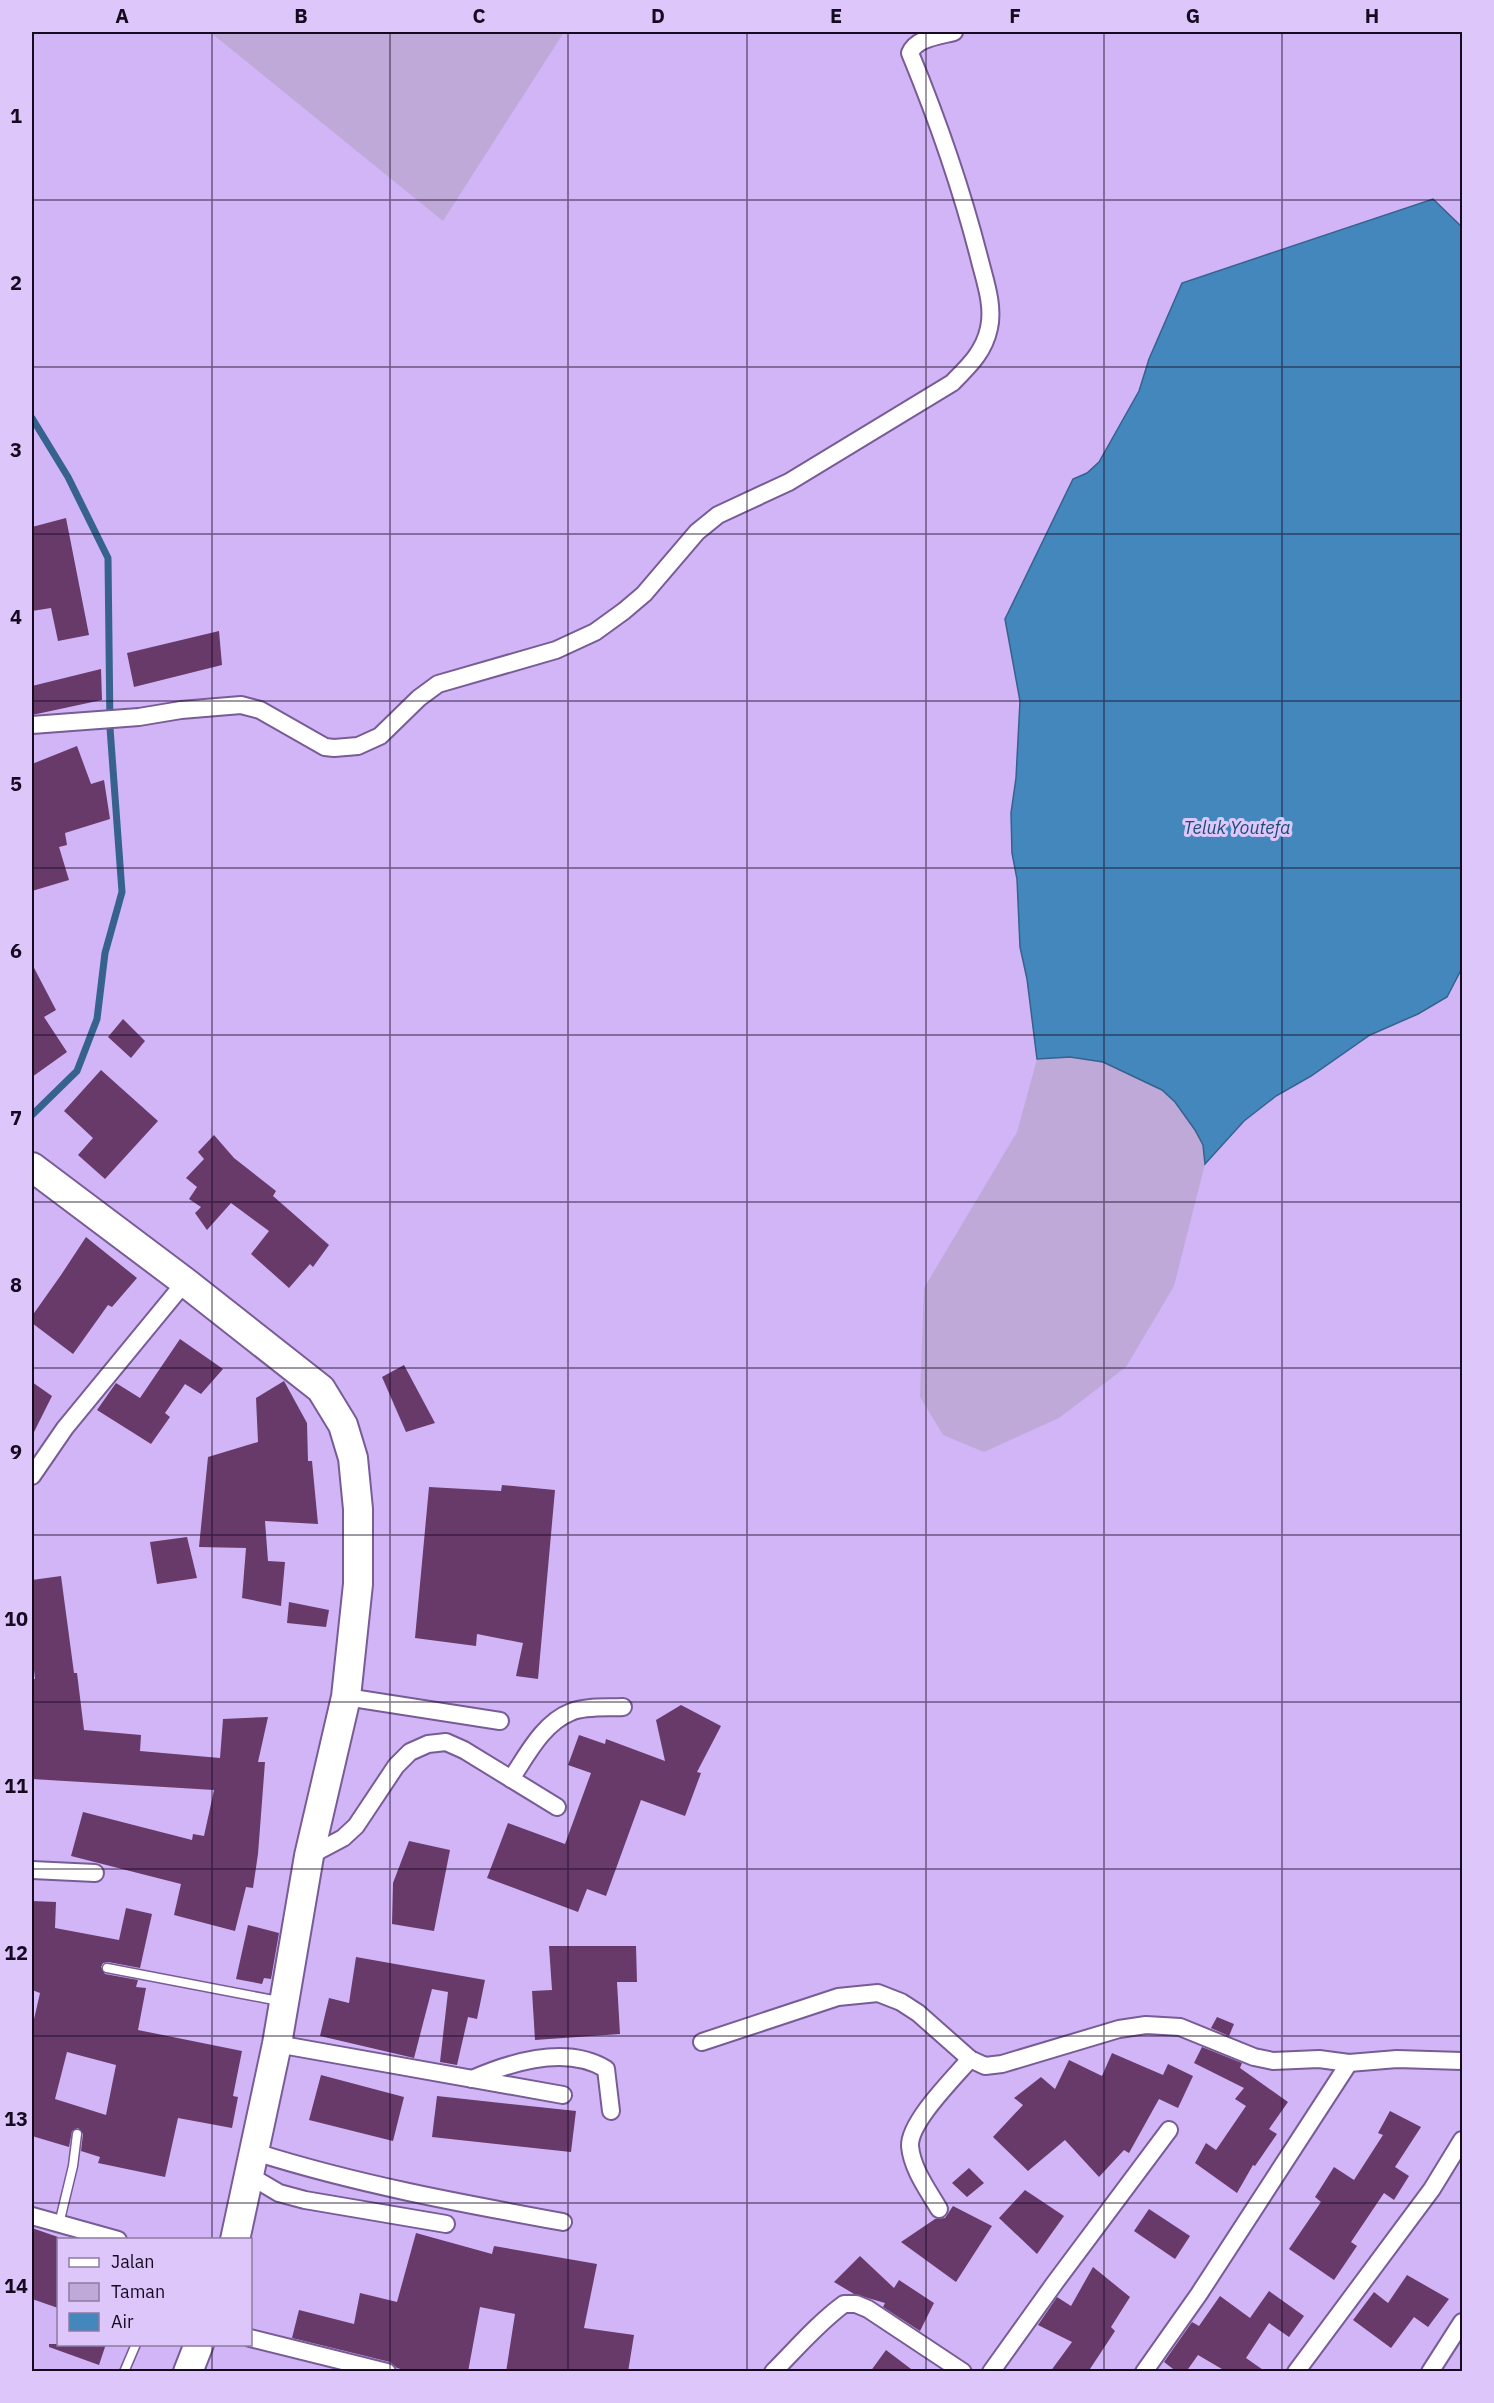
<svg xmlns="http://www.w3.org/2000/svg" width="1494" height="2403" viewBox="0 0 1494 2403" font-family="'IBM Plex Sans',sans-serif">
  <style>
    .green { fill: #bea9d9 }
    .water { fill: #4487bc; stroke: #36628d; stroke-width: 1.5 }
    .lines { fill: none; stroke-linecap: round; stroke-linejoin: round }
    .stream { stroke: #36628d; stroke-width: 7 }
    .building { fill: #673a6a; fill-rule: evenodd }
    .service-casing { stroke: #775c96; stroke-width: 11 }
    .minor-casing { stroke: #775c96; stroke-width: 20 }
    .trunk-casing { stroke: #775c96; stroke-width: 32 }
    .service { stroke: #fff; stroke-width: 8 }
    .minor { stroke: #fff; stroke-width: 16 }
    .trunk { stroke: #fff; stroke-width: 28 }
    .grid { fill: none; stroke: #150a20; stroke-width: 1.5; stroke-opacity: 0.55 }
    .labels { text-anchor: middle; stroke-width: 6; stroke-linejoin: round; paint-order: stroke }
    .water-label { font-size: 18px; font-style: italic; fill: #1b4d72; stroke: #ddc6fa }
    .neatline { fill: none; stroke: #150a20; stroke-width: 2 }
    .grid-label { font-size: 20px; text-anchor: middle; font-weight: bold; fill: #150a20 }
  </style>
  <rect width="100%" height="100%" fill="#d2b5f7"/>
  <g class="green">
    <polygon points="210,32 564,32 443,221"/>
    <polygon points="1070,1057 1103,1062 1162,1090 1175,1102 1195,1130 1203,1145 1205,1164 1174,1286 1126,1367 1059,1418 984,1452 943,1435 920,1397 924,1288 1017,1132 1037,1059"/>
  </g>
  <polygon class="water" points="1433,199 1462,227 1462,968 1447,997 1418,1014 1370,1035 1311,1076 1276,1096 1244,1121 1205,1164 1203,1145 1195,1130 1175,1102 1162,1090 1103,1062 1070,1057 1037,1059 1027,979 1020,947 1017,879 1012,853 1011,813 1016,778 1020,701 1005,619 1073,479 1087,473 1099,462 1139,391 1149,359 1182,283"/>
  <g class="lines">
    <polyline class="stream" points="32,418 68,477 108,558 110,728 122,892 105,953 97,1019 77,1071 32,1115"/>
  </g>
  <g class="building">
    <polygon points="66,518 89,635 58,641 51,608 32,611 32,527"/>
    <polygon points="219,631 222,665 134,687 127,653"/>
    <polygon points="101,669 102,700 32,715 32,686"/>
    <polygon points="77,746 91,784 104,780 110,819 65,833 67,845 59,847 69,880 32,891 32,764"/>
    <polygon points="32,964 56,1010 44,1017 67,1052 32,1077"/>
    <polygon points="123,1019 145,1041 131,1058 108,1037"/>
    <polygon points="101,1070 158,1121 105,1179 78,1155 93,1138 64,1111"/>
    <polygon points="214,1135 234,1158 276,1191 273,1196 329,1245 313,1267 310,1264 289,1288 251,1254 269,1231 231,1203 207,1230 195,1213 201,1207 189,1199 197,1187 186,1178 204,1159 198,1152"/>
    <polygon points="86,1237 137,1278 112,1307 108,1305 73,1354 32,1323 32,1316 61,1275"/>
    <polygon points="180,1339 223,1369 201,1394 185,1384 165,1413 170,1417 151,1444 97,1410 116,1383 140,1398"/>
    <polygon points="404,1365 435,1423 406,1432 382,1377"/>
    <polygon points="284,1381 307,1423 308,1461 312,1461 318,1524 265,1521 268,1561 285,1562 281,1606 242,1598 246,1548 199,1547 208,1457 258,1442 256,1398"/>
    <polygon points="32,1382 52,1396 32,1436"/>
    <polygon points="502,1485 555,1490 538,1679 516,1676 523,1643 477,1634 476,1646 415,1638 429,1487 501,1491"/>
    <polygon points="187,1537 197,1578 157,1584 150,1542"/>
    <polygon points="61,1576 74,1673 77,1673 84,1730 141,1735 140,1751 220,1758 223,1719 268,1717 258,1762 265,1762 258,1854 253,1888 246,1887 235,1931 174,1915 181,1884 71,1856 83,1812 192,1840 193,1834 204,1836 214,1790 32,1779 32,1679 35,1679 32,1652 32,1580"/>
    <polygon points="289,1602 329,1610 326,1627 287,1623"/>
    <polygon points="681,1705 721,1726 697,1772 701,1773 685,1816 641,1800 606,1896 587,1889 578,1912 487,1878 508,1823 565,1844 591,1773 568,1765 579,1735 605,1744 606,1739 665,1761 656,1720"/>
    <polygon points="409,1841 450,1850 434,1931 392,1924 393,1883"/>
    <path d="M32 1901 56 1902 55 1928 119 1940 126 1908 152 1914 140 1968 108 1962 103 1963 101 1967 105 1974 138 1980 136 1987 146 1988 138 2030 242 2051 233 2096 238 2097 232 2128 178 2118 165 2177 98 2163 100 2157 81 2151 83 2134 78 2128 72 2131 69 2147 32 2136V2028L40 1993 32 1990ZM67 2052 116 2065 106 2115 55 2099Z"/>
    <polygon points="248,1925 279,1933 271,1979 264,1978 262,1984 236,1979"/>
    <polygon points="549,1946 636,1946 637,1982 617,1982 620,2034 535,2040 532,1991 552,1990"/>
    <polygon points="356,1957 485,1980 477,2019 468,2017 457,2065 440,2062 448,1992 432,1989 414,2058 320,2036 329,1998 349,2003"/>
    <polygon points="1217,2017 1234,2024 1229,2036 1211,2028"/>
    <polygon points="1202,2047 1242,2063 1240,2068 1288,2102 1269,2129 1277,2134 1255,2166 1253,2165 1237,2193 1195,2163 1206,2143 1216,2150 1246,2106 1235,2099 1244,2088 1194,2063"/>
    <polygon points="1112,2053 1163,2075 1168,2064 1193,2076 1178,2108 1159,2099 1129,2153 1124,2150 1099,2177 1065,2140 1028,2171 993,2137 1023,2105 1014,2098 1041,2077 1055,2089 1069,2060 1102,2076"/>
    <polygon points="321,2075 404,2097 393,2141 309,2120"/>
    <polygon points="437,2096 576,2111 571,2152 432,2137"/>
    <polygon points="1390,2111 1421,2127 1395,2167 1409,2176 1394,2200 1384,2193 1351,2242 1357,2246 1334,2280 1289,2249 1321,2202 1315,2197 1334,2167 1354,2180 1383,2135 1378,2133"/>
    <polygon points="969,2168 984,2183 967,2197 952,2183"/>
    <polygon points="1025,2190 1064,2216 1037,2254 999,2218"/>
    <polygon points="953,2206 992,2226 956,2282 901,2242 935,2219 945,2218"/>
    <polygon points="1149,2209 1190,2236 1175,2259 1134,2231"/>
    <polygon points="32,2228 58,2237 58,2308 32,2299"/>
    <polygon points="416,2233 492,2254 494,2246 597,2264 584,2328 634,2335 628,2372 506,2372 515,2314 480,2307 468,2372 411,2372 397,2368 390,2362 292,2338 299,2310 354,2324 360,2293 397,2302"/>
    <polygon points="860,2256 894,2288 899,2280 934,2303 920,2331 883,2307 885,2303 854,2294 834,2282"/>
    <polygon points="1093,2267 1130,2297 1111,2327 1115,2331 1088,2372 1050,2372 1072,2342 1038,2325 1057,2297 1071,2306"/>
    <polygon points="1407,2275 1449,2299 1428,2327 1414,2317 1391,2348 1353,2320 1374,2292 1388,2303"/>
    <polygon points="1269,2291 1304,2316 1289,2337 1269,2323 1246,2358 1266,2372 1227,2372 1198,2355 1186,2372 1177,2372 1164,2362 1192,2322 1199,2326 1220,2296 1250,2318"/>
    <polygon points="49,2344 106,2344 99,2365 49,2347"/>
    <polygon points="886,2350 915,2372 870,2372"/>
  </g>
  <g class="lines">
    <defs>
      <g id="service">
        <polyline points="107,1968 279,2001"/>
        <polyline points="59,2224 73,2166 77,2134"/>
        <polyline points="124,2372 136,2344"/>
      </g>
      <g id="minor">
        <path d="M32 725 139 717 181 710 241 705 260 710 325 747 334 748 358 746 380 736 419 698 438 684 556 650 595 632 624 611 644 594 697 532 718 515 789 482 952 383C969 366 984 352 989 328 994 306 985 281 980 261 962 190 938 121 910 53 916 38 939 36 954 32"/>
        <polyline points="32,1476 65,1428 185,1282"/>
        <polyline points="346,1697 500,1721"/>
        <path d="M511 1779C527 1755 543 1723 571 1712 585 1706 607 1708 623 1707"/>
        <polyline points="309,1856 343,1838 356,1826 396,1766 410,1752 428,1744 446,1742 464,1750 557,1807"/>
        <polyline points="32,1870 95,1873"/>
        <polyline points="702,2042 838,1997 878,1993 901,2002 918,2013 970,2059 985,2066 1002,2064 1119,2029 1146,2025 1180,2027 1254,2057 1273,2061 1319,2059 1349,2063 1397,2059 1462,2061"/>
        <polyline points="277,2044 563,2095"/>
        <path d="M472 2079C511 2062 567 2045 606 2069L611 2111"/>
        <path d="M255 2152C356 2184 459 2203 563 2222"/>
        <polyline points="250,2176 279,2193 305,2200 446,2224"/>
        <path d="M939 2209C928 2190 912 2169 910 2146 909 2122 954 2078 970 2059"/>
        <polyline points="32,2216 118,2240"/>
        <polyline points="250,2338 387,2372"/>
        <path d="M773 2372C796 2349 818 2323 844 2304H856L868 2309 963 2372"/>
        <polyline points="991,2372 1054,2284 1169,2130"/>
        <polyline points="1144,2372 1199,2294 1349,2063"/>
        <polyline points="1296,2372 1432,2189 1462,2140"/>
        <polyline points="1430,2372 1462,2322"/>
      </g>
      <g id="trunk">
        <polyline points="32,1167 185,1282 321,1389 343,1425 353,1458 358,1509 358,1584 346,1697 309,1856 277,2044 235,2240"/>
        <polyline points="188,2372 199,2344"/>
      </g>
    </defs>
    <use href="#service" class="service-casing"/>
    <use href="#minor" class="minor-casing"/>
    <use href="#trunk" class="trunk-casing"/>
    <use href="#service" class="service"/>
    <use href="#minor" class="minor"/>
    <use href="#trunk" class="trunk"/>
  </g>
  <path class="grid" d="M212 32V2240M390 32V2372M568 32V2372M747 32V2372M926 32V2372M1104 32V2372M1282 32V2372M32 200H1462M32 367H1462M32 534H1462M32 701H1462M32 868H1462M32 1035H1462M32 1202H1462M32 1368H1462M32 1535H1462M32 1702H1462M32 1869H1462M32 2036H1462M32 2203H1462M212 2344V2372"/>
  <g class="labels">
    <g class="water-label">
      <text x="1237" y="834">Teluk Youtefa</text>
    </g>
  </g>
  <rect width="1494" height="2403" fill="none" stroke="#ddc6fa" stroke-width="66"/>
  <rect x="57" y="2238" width="195" height="108" fill="#ddc6fa" stroke="#8d7ba3" stroke-width="1.5"/>
  <rect x="69" y="2258" width="30" height="9" fill="#ffffff" stroke="#8d7ba3" stroke-width="1.5"/>
  <text x="111" y="2268" font-size="18" fill="#150a20">Jalan</text>
  <rect x="69" y="2283" width="30" height="18" fill="#bea9d9" stroke="#8d7ba3" stroke-width="1.5"/>
  <text x="111" y="2298" font-size="18" fill="#150a20">Taman</text>
  <rect x="69" y="2313" width="30" height="18" fill="#4487bc" stroke="#8d7ba3" stroke-width="1.5"/>
  <text x="111" y="2328" font-size="18" fill="#150a20">Air</text>
  <rect x="33" y="33" width="1428" height="2337" class="neatline"/>
  <g class="grid-label">
    <text x="122" y="23">A</text>
    <text x="301" y="23">B</text>
    <text x="479" y="23">C</text>
    <text x="658" y="23">D</text>
    <text x="836" y="23">E</text>
    <text x="1015" y="23">F</text>
    <text x="1193" y="23">G</text>
    <text x="1372" y="23">H</text>
    <text x="16" y="123">1</text>
    <text x="16" y="290">2</text>
    <text x="16" y="457">3</text>
    <text x="16" y="624">4</text>
    <text x="16" y="791">5</text>
    <text x="16" y="958">6</text>
    <text x="16" y="1125">7</text>
    <text x="16" y="1292">8</text>
    <text x="16" y="1459">9</text>
    <text x="16" y="1626">10</text>
    <text x="16" y="1793">11</text>
    <text x="16" y="1960">12</text>
    <text x="16" y="2126">13</text>
    <text x="16" y="2293">14</text>
  </g>
</svg>
